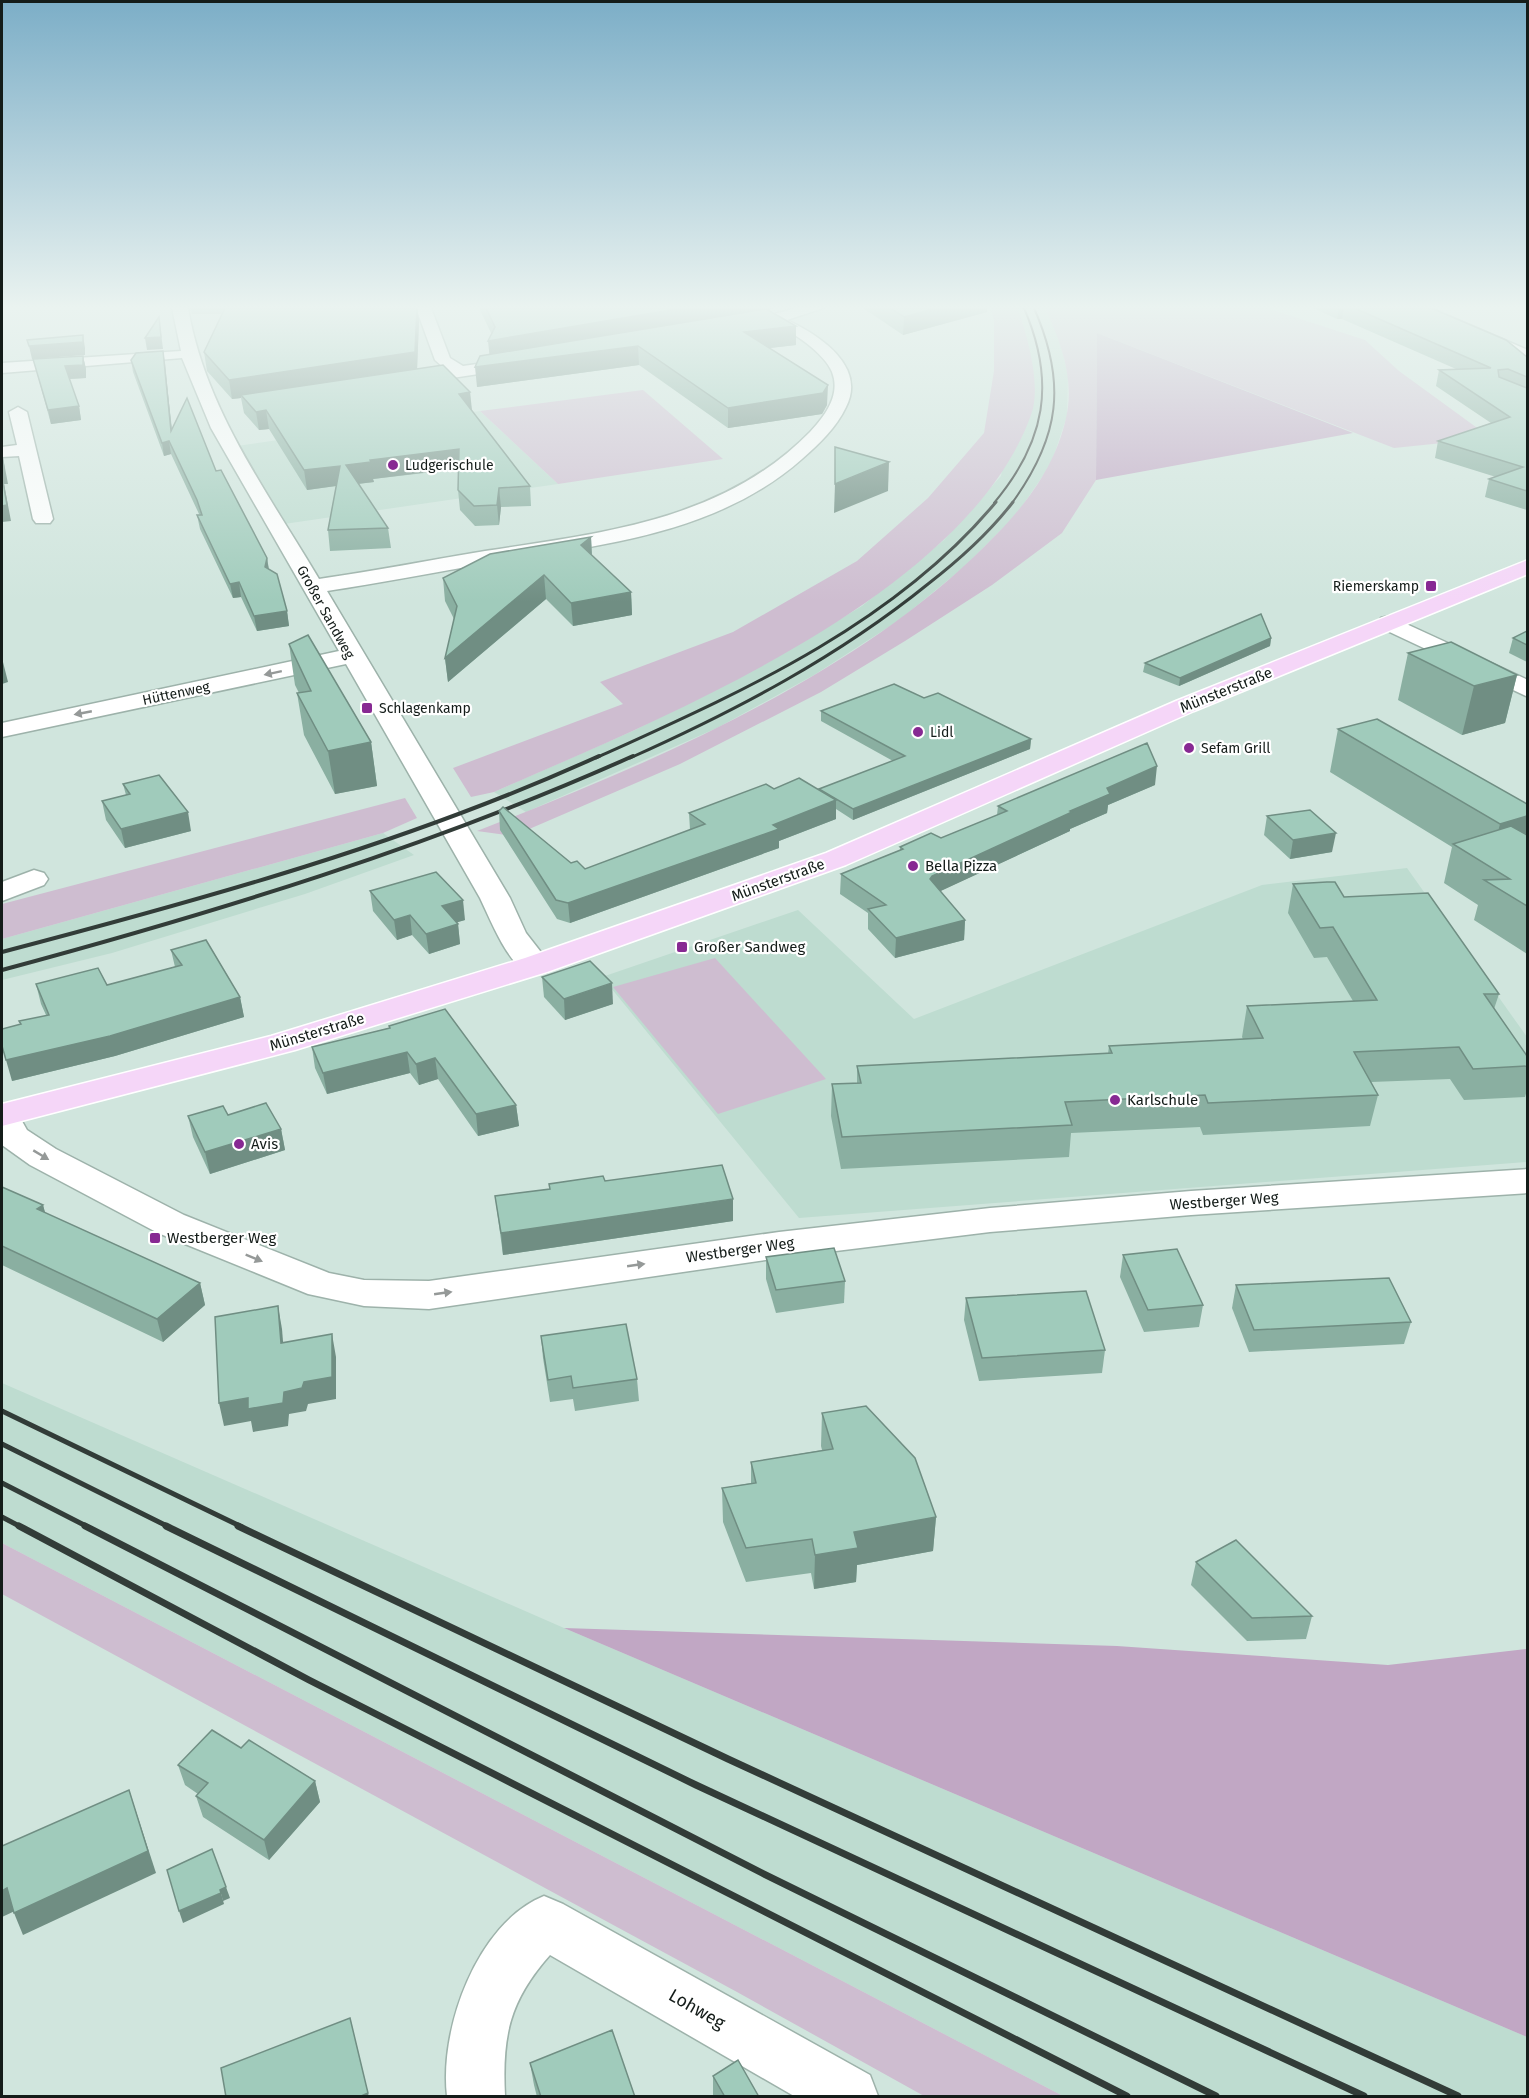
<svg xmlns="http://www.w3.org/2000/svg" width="1529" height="2098" viewBox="0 0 1529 2098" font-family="'Fira Sans',sans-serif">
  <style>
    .built { fill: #bedcd0 }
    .green { fill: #cebdd0 }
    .forest { fill: #c1a7c4 }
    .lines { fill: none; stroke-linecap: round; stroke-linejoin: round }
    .minor-casing { stroke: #9db2aa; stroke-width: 3 }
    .primary-casing { stroke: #fff; stroke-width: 3 }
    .minor { fill: #fff; fill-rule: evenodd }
    .primary { fill: #f5d6f8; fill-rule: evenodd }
    .rail-far4 { stroke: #323c38; stroke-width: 2 }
    .rail-far3 { stroke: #323c38; stroke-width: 3 }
    .rail-far2 { stroke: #323c38; stroke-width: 4 }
    .rail-far1 { stroke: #323c38; stroke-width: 5 }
    .rail { stroke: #323c38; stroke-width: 7 }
    .wall { fill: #8aafa1 }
    .shaded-wall { fill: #708e83 }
    .building { fill: #a0cbbb; stroke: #708e83; stroke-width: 1.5 }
    .oneway { fill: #959998 }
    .poi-dot { fill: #872993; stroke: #fff; stroke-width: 2 }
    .labels { text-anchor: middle; stroke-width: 4.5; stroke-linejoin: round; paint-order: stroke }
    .far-poi-label { font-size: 14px; fill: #141c19; stroke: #fff; text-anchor: start }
    .far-street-label { font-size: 14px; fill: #141c19; stroke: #fff }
    .street-label { font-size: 15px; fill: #141c19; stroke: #fff }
    .poi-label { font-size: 15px; fill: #141c19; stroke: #fff; text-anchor: start }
    .near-street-label { font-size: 18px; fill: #141c19; stroke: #fff }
  </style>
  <rect width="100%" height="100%" fill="#d0e5dd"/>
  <g class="built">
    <polygon points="1018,308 1045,308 1059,337 1068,375 1067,416 1051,464 1016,515 964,567 898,621 814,675 717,728 526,812 494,792 635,730 767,663 862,606 944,540 1001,476 1023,324"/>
    <polygon points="480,411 558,484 284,524 237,446"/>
    <polygon points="383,833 414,855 305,894 112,953 2,980 2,939"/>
    <polygon points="1407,868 1527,1037 1527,1162 799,1218 602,977 798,910 914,1019 1262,885"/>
    <polygon points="2,1383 564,1628 1527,2037 1527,2096 1063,2096 2,1543"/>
  </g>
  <g class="green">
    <path d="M991 308H1018C1027 337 1042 385 1031 415 966 597 660 719 494 792L471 797 453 768 623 704 600 682 733 632 857 561 928 498 984 433 994 371V321Z"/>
    <path d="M1045 308H1267L1365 340 1399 371 1491 438 1394 448 1097 333 1096 480 1062 533 992 585 905 641 821 692 680 764 513 836 477 831C650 764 853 678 985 546 1022 510 1055 469 1066 418 1075 380 1061 342 1045 308Z"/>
    <polygon points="643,390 723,459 558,484 480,411"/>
    <polygon points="405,798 417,818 383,833 2,939 2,904"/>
    <polygon points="715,958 826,1079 718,1114 613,987"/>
    <polygon points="2,1543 1063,2096 924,2096 737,1992 2,1594"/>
  </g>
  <g class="forest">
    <polygon points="1097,333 1353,433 1096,480"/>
    <polygon points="564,1628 1117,1646 1388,1665 1527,1649 1527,2037"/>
  </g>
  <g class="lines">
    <defs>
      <g id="minor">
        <path d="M172 308H188C205 409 268 493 319 579 375 571 430 560 485 551 601 533 723 521 810 432 825 416 841 395 832 372 825 354 791 329 773 325 768 324 764 325 760 324L757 321 760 318 796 308H823L787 320C819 335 867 366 846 407 836 428 819 444 802 459 715 536 594 546 483 564 431 573 379 583 327 591L510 898 526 933 551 965 547 972C540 973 531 976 524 971 504 955 491 921 480 898L346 664 2 737V723L339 651 211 428 182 358 2 373V363L181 351Z"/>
        <polygon points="416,308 431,308 450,358 463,366 519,358 527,363 519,368 406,385 400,384 398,380 400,376 445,369 435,360"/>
        <polygon points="1409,308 1430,308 1528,350 1528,361"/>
        <polygon points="18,407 27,412 53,519 50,523 36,523 33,519 19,456 2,457 2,447 17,445 9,412"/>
        <polygon points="1389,616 1528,680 1528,697 1381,628 1378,623 1381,618"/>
        <polygon points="34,870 44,873 48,879 44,885 2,901 2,882"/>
        <polygon points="2,1104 14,1107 27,1130 56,1149 184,1215 329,1273 364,1280 429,1281 779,1232 990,1208 1191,1191 1528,1169 1528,1193 1191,1215 990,1232 779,1258 429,1309 364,1306 308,1294 158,1233 30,1165 2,1145"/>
        <path d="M544 1896 563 1904 870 2075 878 2096H794L550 1955C509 2001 502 2037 505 2096H447C439 2029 477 1923 544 1896Z"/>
      </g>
      <polygon id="primary" points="1528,560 1528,574 1194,711 846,865 547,972 295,1050 2,1126 2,1104 271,1036 525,958 826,853 1176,701"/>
    </defs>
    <use href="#minor" class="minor-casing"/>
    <use href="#primary" class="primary-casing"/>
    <use href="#minor" class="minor"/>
    <use href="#primary" class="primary"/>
    <g class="rail-far4">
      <path d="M994 503C1046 441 1056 382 1024 308"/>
      <path d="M1012 503C1060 437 1067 383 1034 308"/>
    </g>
    <g class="rail-far3">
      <path d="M596 758C739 693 893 626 996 502"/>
      <path d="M630 758C735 711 838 657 928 584 959 560 989 533 1013 502"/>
    </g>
    <g class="rail-far2">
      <path d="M2 952C204 899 408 843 599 756"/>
      <path d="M2 970C217 912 430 847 633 756"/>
    </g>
    <g class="rail-far1">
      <polyline points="2,1411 242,1527"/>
      <polyline points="2,1444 169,1527"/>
      <polyline points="2,1483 88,1527"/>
      <polyline points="2,1517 21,1527"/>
    </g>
    <g class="rail">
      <polyline points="19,1526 309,1680 1127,2096"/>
      <polyline points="85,1526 762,1873 1216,2096"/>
      <polyline points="166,1526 696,1785 1364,2096"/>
      <polyline points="238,1526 728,1759 1458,2096"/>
    </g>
  </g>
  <g class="wall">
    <polygon points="190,308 417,308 419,321 417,369 470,392 471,410 530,486 531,506 501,507 499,525 475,526 460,510 458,490 459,469 373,479 374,482 358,484 388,528 391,548 330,551 328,530 336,486 307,490 269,429 259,430 244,413 241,398 232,399 207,371 204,352 222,314 192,314"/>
    <polygon points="479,308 774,308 768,310 796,326 796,345 769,348 827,405 822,414 728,428 639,365 477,387 490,355 492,335"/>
    <polygon points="863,308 987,308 987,312 903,335"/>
    <polygon points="1313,308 1431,308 1527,357 1527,510 1485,497 1489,479 1496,477 1435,458 1438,441 1491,423 1436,386 1439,370 1456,369 1342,319 1337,319"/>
    <polygon points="163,351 172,429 216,471 267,558 269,569 287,611 289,626 257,631 241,597 233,598 200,529 197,515 200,515 199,514 171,454 164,456 133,372 131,360"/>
    <polygon points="83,356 86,369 86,378 69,379 79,406 81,420 51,424 33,359"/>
    <polygon points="591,537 592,556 631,592 632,615 573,626 546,599 448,682 445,658 454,619 445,601 443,578"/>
    <polygon points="1527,631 1527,662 1509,653 1513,638"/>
    <polygon points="1271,638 1270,646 1179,686 1143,672 1145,663"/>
    <polygon points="289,644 371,742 377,786 335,794 304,735 297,693 299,693 295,685"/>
    <polygon points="1408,653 1517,675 1505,723 1462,735 1398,700"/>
    <polygon points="924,698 1031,739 1030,749 853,820 836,809 836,819 779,841 779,848 570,923 557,919 500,830 499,811 571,863 585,869 690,830 689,813 774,789 819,790 819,789 893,761 821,721 821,711"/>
    <polygon points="1338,729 1527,804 1527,954 1474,920 1478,905 1444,883 1452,847 1330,772"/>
    <polygon points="123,784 191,831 125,848 106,820 102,801 126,795"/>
    <polygon points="1155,785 1108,805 1107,813 1070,829 1070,831 940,891 965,920 964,940 895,958 868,929 868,913 840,894 841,874 900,850 900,847 941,838 997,815 998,806"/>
    <polygon points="1267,816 1332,852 1290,859 1264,835"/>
    <polygon points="1293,884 1344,897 1499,994 1494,1009 1527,1056 1527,1090 1525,1097 1464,1100 1450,1079 1371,1082 1378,1095 1370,1126 1203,1135 1200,1127 1071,1133 1069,1157 841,1169 831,1116 832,1084 857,1083 857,1066 1108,1054 1109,1046 1243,1039 1242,1037 1247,1006 1353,1001 1327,957 1314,958 1288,913"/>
    <polygon points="370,891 465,920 457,922 458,924 460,944 429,954 412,935 397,940 373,911"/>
    <polygon points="171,950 240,997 244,1017 115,1056 12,1081 46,1015 41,1004 36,984 107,985 175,967"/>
    <polygon points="542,977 613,1004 565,1020 544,997"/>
    <polygon points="389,1026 516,1105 519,1126 478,1136 438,1079 419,1085 410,1073 327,1094 315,1068 312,1047 389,1028"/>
    <polygon points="228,1115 281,1129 285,1150 210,1174 193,1137 188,1116"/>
    <polygon points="605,1181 733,1221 503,1255 495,1196 550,1189 549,1184"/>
    <polygon points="2,1187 43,1205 45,1213 200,1283 205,1305 163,1342 2,1265"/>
    <polygon points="1123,1255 1203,1305 1199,1327 1144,1332 1120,1277"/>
    <polygon points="766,1257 845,1281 844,1303 776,1313 766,1279"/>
    <polygon points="1236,1285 1411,1322 1404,1344 1249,1352 1232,1308"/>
    <polygon points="966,1298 1105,1350 1102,1373 979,1381 964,1320"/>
    <polygon points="541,1336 637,1379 639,1401 575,1411 573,1399 550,1402 543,1358"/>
    <polygon points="822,1413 936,1517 933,1551 857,1565 856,1582 814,1589 811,1573 746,1582 723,1522 722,1488 751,1483 751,1462 822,1450 821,1446"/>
    <polygon points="1196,1562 1312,1616 1306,1639 1247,1641 1191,1585"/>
    <polygon points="241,1748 315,1781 320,1802 269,1860 203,1817 196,1796 198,1794 185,1785 178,1765"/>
    <polygon points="530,2063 635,2097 537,2097 534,2085"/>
    <polygon points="713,2076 759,2097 713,2097"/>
  </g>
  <g class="shaded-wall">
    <polygon points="417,308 419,321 417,371 241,395 241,398 232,399 229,380"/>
    <polygon points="682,308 774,308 746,315 490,360 488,341"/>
    <polygon points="936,308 987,308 987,312 903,335 904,317"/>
    <polygon points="1339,308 1344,308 1342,319 1337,319"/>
    <polygon points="159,317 163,349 147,350 145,338"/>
    <polygon points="796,326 796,345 744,351 744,332"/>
    <polygon points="83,335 85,348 85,355 32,359 29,346"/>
    <polygon points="638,346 639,365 477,387 475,367"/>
    <polygon points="163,351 165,363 173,443 171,431"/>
    <polygon points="83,356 86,369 86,378 68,379 65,366"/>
    <polygon points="828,385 827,405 822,414 728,428 728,408"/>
    <polygon points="470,392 472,410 461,412 459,394"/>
    <polygon points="79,406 81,420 51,424 48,410"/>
    <polygon points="266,410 269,429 259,430 256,412"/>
    <polygon points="169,441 171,454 164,456 162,443"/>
    <polygon points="459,449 461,468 373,479 374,482 348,485 346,465 370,460"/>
    <polygon points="2,452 8,484 4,484 11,521 2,522"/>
    <polygon points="889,462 888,491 834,513 835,484"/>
    <polygon points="340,466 343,485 307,490 304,470"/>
    <polygon points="499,488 501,507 499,525 497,505"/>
    <polygon points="591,537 592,559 581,545"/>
    <polygon points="267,558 269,572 265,567"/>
    <polygon points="544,575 546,599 448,682 445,658"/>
    <polygon points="239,582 241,597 233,598 230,584"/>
    <polygon points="631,592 632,615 573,626 571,603"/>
    <polygon points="287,611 289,626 257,631 254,616"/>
    <polygon points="1271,638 1270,646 1179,686 1180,678"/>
    <polygon points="2,658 8,682 2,684"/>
    <polygon points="1517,675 1505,723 1462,735 1474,686"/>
    <polygon points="1031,739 1030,749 853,820 853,809"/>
    <polygon points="371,742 377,786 335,794 328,751"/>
    <polygon points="1157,766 1155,785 1108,805 1107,813 1070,829 1070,831 930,896 930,879 932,876 1070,811 1107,788"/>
    <polygon points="836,800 836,819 779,841 779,848 570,923 568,903"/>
    <polygon points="188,812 191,831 125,848 121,829"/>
    <polygon points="1527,816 1527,857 1489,866 1500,824"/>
    <polygon points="1336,833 1332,852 1290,859 1293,840"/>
    <polygon points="463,900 465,920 445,926 442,906"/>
    <polygon points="410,915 412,935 397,940 394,920"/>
    <polygon points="965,920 964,940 895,958 896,938"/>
    <polygon points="458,924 460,944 429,954 426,934"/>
    <polygon points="612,983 613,1004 565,1020 564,999"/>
    <polygon points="240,997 244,1017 115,1056 12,1081 6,1060"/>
    <polygon points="407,1052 410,1073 327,1094 323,1073"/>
    <polygon points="435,1058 438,1079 419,1085 416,1064"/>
    <polygon points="516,1105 519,1126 478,1136 476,1114"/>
    <polygon points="281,1129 285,1150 210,1174 205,1152"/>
    <polygon points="733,1199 733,1221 503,1255 501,1233"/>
    <polygon points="43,1205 49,1227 37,1209"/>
    <polygon points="200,1283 205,1305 163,1342 157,1319"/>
    <polygon points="278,1306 282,1329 285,1366 281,1343"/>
    <polygon points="332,1334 336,1357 336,1399 308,1404 306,1411 289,1414 288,1426 253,1432 251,1421 224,1426 219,1403 284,1392 304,1382"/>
    <polygon points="936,1517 933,1551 857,1565 856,1582 814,1589 815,1555 854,1532"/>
    <polygon points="315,1781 320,1802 269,1860 264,1840"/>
    <polygon points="129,1790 156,1873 23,1935 14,1913"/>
    <polygon points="226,1887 230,1898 223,1901 220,1890"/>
    <polygon points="7,1888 17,1910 2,1917 2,1891"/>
    <polygon points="221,1893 224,1904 183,1923 179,1911"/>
    <polygon points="350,2018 369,2097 359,2097"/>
  </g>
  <g class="building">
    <polygon points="225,308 417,308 415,352 229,380 204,352"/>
    <polygon points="486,308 682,308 488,341 495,327"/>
    <polygon points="890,308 936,308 904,317"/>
    <polygon points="1354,308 1431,308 1506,340 1527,357 1527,377 1508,369 1498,370 1499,377 1527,388 1527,491 1489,479 1523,467 1438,441 1510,417 1439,370 1491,368"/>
    <polygon points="766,309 796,326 744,332 828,385 823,393 728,408 638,346 475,367 480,356"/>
    <polygon points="159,317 161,337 145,338"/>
    <polygon points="83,335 83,342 29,346 27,340"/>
    <polygon points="163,351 171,431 187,398 216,471 221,470 267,558 265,567 277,574 287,611 254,616 239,582 230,584 197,515 202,515 197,500 169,441 162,443 131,360 136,353"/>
    <polygon points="83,356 83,365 65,366 79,406 48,410 33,359"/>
    <polygon points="443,365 470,392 459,394 530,486 499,488 497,505 474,506 458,490 459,449 370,460 371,462 346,465 388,528 328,530 340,466 304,470 266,410 256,412 241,395"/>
    <polygon points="835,447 889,462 835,484"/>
    <polygon points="2,455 4,469 2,469"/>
    <polygon points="2,476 7,505 2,506"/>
    <polygon points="591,537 581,545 631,592 571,603 544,575 445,658 457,606 443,578 490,554"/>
    <polygon points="1261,614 1271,638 1180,678 1145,663"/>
    <polygon points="1527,631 1527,645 1513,638"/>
    <polygon points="308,635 371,742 328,751 297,693 311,691 289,644"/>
    <polygon points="1451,642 1517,675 1474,686 1408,653"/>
    <polygon points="894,684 924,698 938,693 1031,739 853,809 819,789 905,756 821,711"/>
    <polygon points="1377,719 1527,804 1527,816 1500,824 1338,729"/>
    <polygon points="1147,743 1157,766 1107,788 1110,794 1070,811 1072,812 932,876 930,879 965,920 896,938 868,909 886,905 841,874 903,849 900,847 931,833 941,838 1007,811 998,806"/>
    <polygon points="159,775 188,812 121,829 102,801 130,794 123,784"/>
    <polygon points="799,778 836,800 773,825 779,829 568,903 556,900 499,811 503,807 571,863 577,861 585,869 705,824 689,813 766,784 774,789"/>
    <polygon points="1310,810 1336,833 1293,840 1267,816"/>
    <polygon points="1511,826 1527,835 1527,906 1484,880 1510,879 1453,844"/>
    <polygon points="436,872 463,900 442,906 458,924 426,934 410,915 394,920 370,891"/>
    <polygon points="1327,882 1335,882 1344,897 1428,893 1499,994 1484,994 1527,1056 1527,1066 1473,1069 1459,1047 1354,1052 1378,1095 1208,1103 1205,1095 1065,1102 1072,1125 842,1137 832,1084 861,1083 857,1066 1112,1053 1109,1046 1263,1038 1247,1006 1377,1000 1333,927 1320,928 1293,884"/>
    <polygon points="206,940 240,997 110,1036 6,1060 2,1046 2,1029 21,1024 19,1021 49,1015 36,984 98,968 107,985 182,965 171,950"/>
    <polygon points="590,961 612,983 564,999 542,977"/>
    <polygon points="445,1009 516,1105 476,1114 435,1058 416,1064 407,1052 323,1073 312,1047 390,1028 389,1026"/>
    <polygon points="266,1103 281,1129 205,1152 188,1116 223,1106 228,1115"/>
    <polygon points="722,1165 733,1199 501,1233 495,1196 550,1189 549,1184 603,1176 605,1181"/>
    <polygon points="2,1187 43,1205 37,1209 200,1283 157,1319 2,1246"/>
    <polygon points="834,1248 845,1281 776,1290 766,1257"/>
    <polygon points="1177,1249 1203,1305 1148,1310 1123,1255"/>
    <polygon points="1389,1278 1411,1322 1254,1330 1236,1285"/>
    <polygon points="1086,1291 1105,1350 982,1358 966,1298"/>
    <polygon points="278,1306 281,1343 332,1334 332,1377 304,1382 302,1388 284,1392 283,1403 248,1409 248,1398 219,1403 215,1317"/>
    <polygon points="626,1324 637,1379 573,1388 571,1376 548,1380 541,1336"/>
    <polygon points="866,1406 915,1458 936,1517 854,1532 858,1548 815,1555 812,1539 746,1548 722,1488 756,1483 751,1462 833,1449 822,1413"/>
    <polygon points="1236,1540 1312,1616 1252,1618 1196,1562"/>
    <polygon points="212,1730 241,1748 249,1740 315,1781 264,1840 196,1796 208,1783 178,1765"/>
    <polygon points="129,1790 148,1851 14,1913 7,1888 2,1891 2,1846"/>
    <polygon points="212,1849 226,1887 220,1890 221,1893 179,1911 167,1870"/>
    <polygon points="350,2018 368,2093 359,2097 226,2097 221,2068"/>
    <polygon points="612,2030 635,2097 541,2097 530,2063"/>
    <polygon points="738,2060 759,2097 725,2097 713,2076"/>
  </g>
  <defs><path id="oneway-solid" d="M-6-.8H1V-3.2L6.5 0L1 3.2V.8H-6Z" transform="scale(1.5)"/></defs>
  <g class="oneway">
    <use href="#oneway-solid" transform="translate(273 673) rotate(168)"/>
    <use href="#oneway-solid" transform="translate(83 713) rotate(169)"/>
    <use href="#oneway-solid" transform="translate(41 1155) rotate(31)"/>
    <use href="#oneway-solid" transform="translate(254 1258) rotate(22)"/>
    <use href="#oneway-solid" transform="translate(636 1265) rotate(-8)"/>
    <use href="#oneway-solid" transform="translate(443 1293) rotate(-8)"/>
  </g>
  <linearGradient id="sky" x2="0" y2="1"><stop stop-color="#7caec7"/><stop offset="0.51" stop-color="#eaf3f0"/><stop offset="1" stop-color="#eaf3f0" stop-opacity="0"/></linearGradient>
  <rect width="1529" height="602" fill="url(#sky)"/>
  <g class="poi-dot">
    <circle cx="393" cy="465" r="6"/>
    <rect x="1425" y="580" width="12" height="12" rx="3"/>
    <rect x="361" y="702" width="12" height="12" rx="3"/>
    <circle cx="918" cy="732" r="6"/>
    <circle cx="1189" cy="748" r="6"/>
    <circle cx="913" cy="866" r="6"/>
    <rect x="676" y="941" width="12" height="12" rx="3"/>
    <circle cx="1115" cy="1100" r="6"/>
    <circle cx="239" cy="1144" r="6"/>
    <rect x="149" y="1232" width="12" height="12" rx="3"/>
  </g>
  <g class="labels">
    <g class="far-poi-label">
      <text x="405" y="470">Ludgerischule</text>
      <text x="1419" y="591" text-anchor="end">Riemerskamp</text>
      <text x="379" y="713">Schlagenkamp</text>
      <text x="930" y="737">Lidl</text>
      <text x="1201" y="753">Sefam Grill</text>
    </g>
    <g class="far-street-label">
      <text transform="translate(326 612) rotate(61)" y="5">Großer Sandweg</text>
      <text transform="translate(176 693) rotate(-12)" y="5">Hüttenweg</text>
    </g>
    <g class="street-label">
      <text transform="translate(1226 690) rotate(-22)" y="5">Münsterstraße</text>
      <text transform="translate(778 880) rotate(-20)" y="5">Münsterstraße</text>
      <text transform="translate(317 1032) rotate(-17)" y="5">Münsterstraße</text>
      <text transform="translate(1224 1201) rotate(-4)" y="5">Westberger Weg</text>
      <text transform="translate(740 1250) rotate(-8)" y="5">Westberger Weg</text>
    </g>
    <g class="poi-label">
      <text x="925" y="871">Bella Pizza</text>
      <text x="694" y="952">Großer Sandweg</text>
      <text x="1127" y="1105">Karlschule</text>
      <text x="251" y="1149">Avis</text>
      <text x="167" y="1243">Westberger Weg</text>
    </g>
    <g class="near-street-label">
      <text transform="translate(697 2009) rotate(30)" y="6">Lohweg</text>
    </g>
  </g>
  <rect width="1529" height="2098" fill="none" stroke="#141c19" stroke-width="6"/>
</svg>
